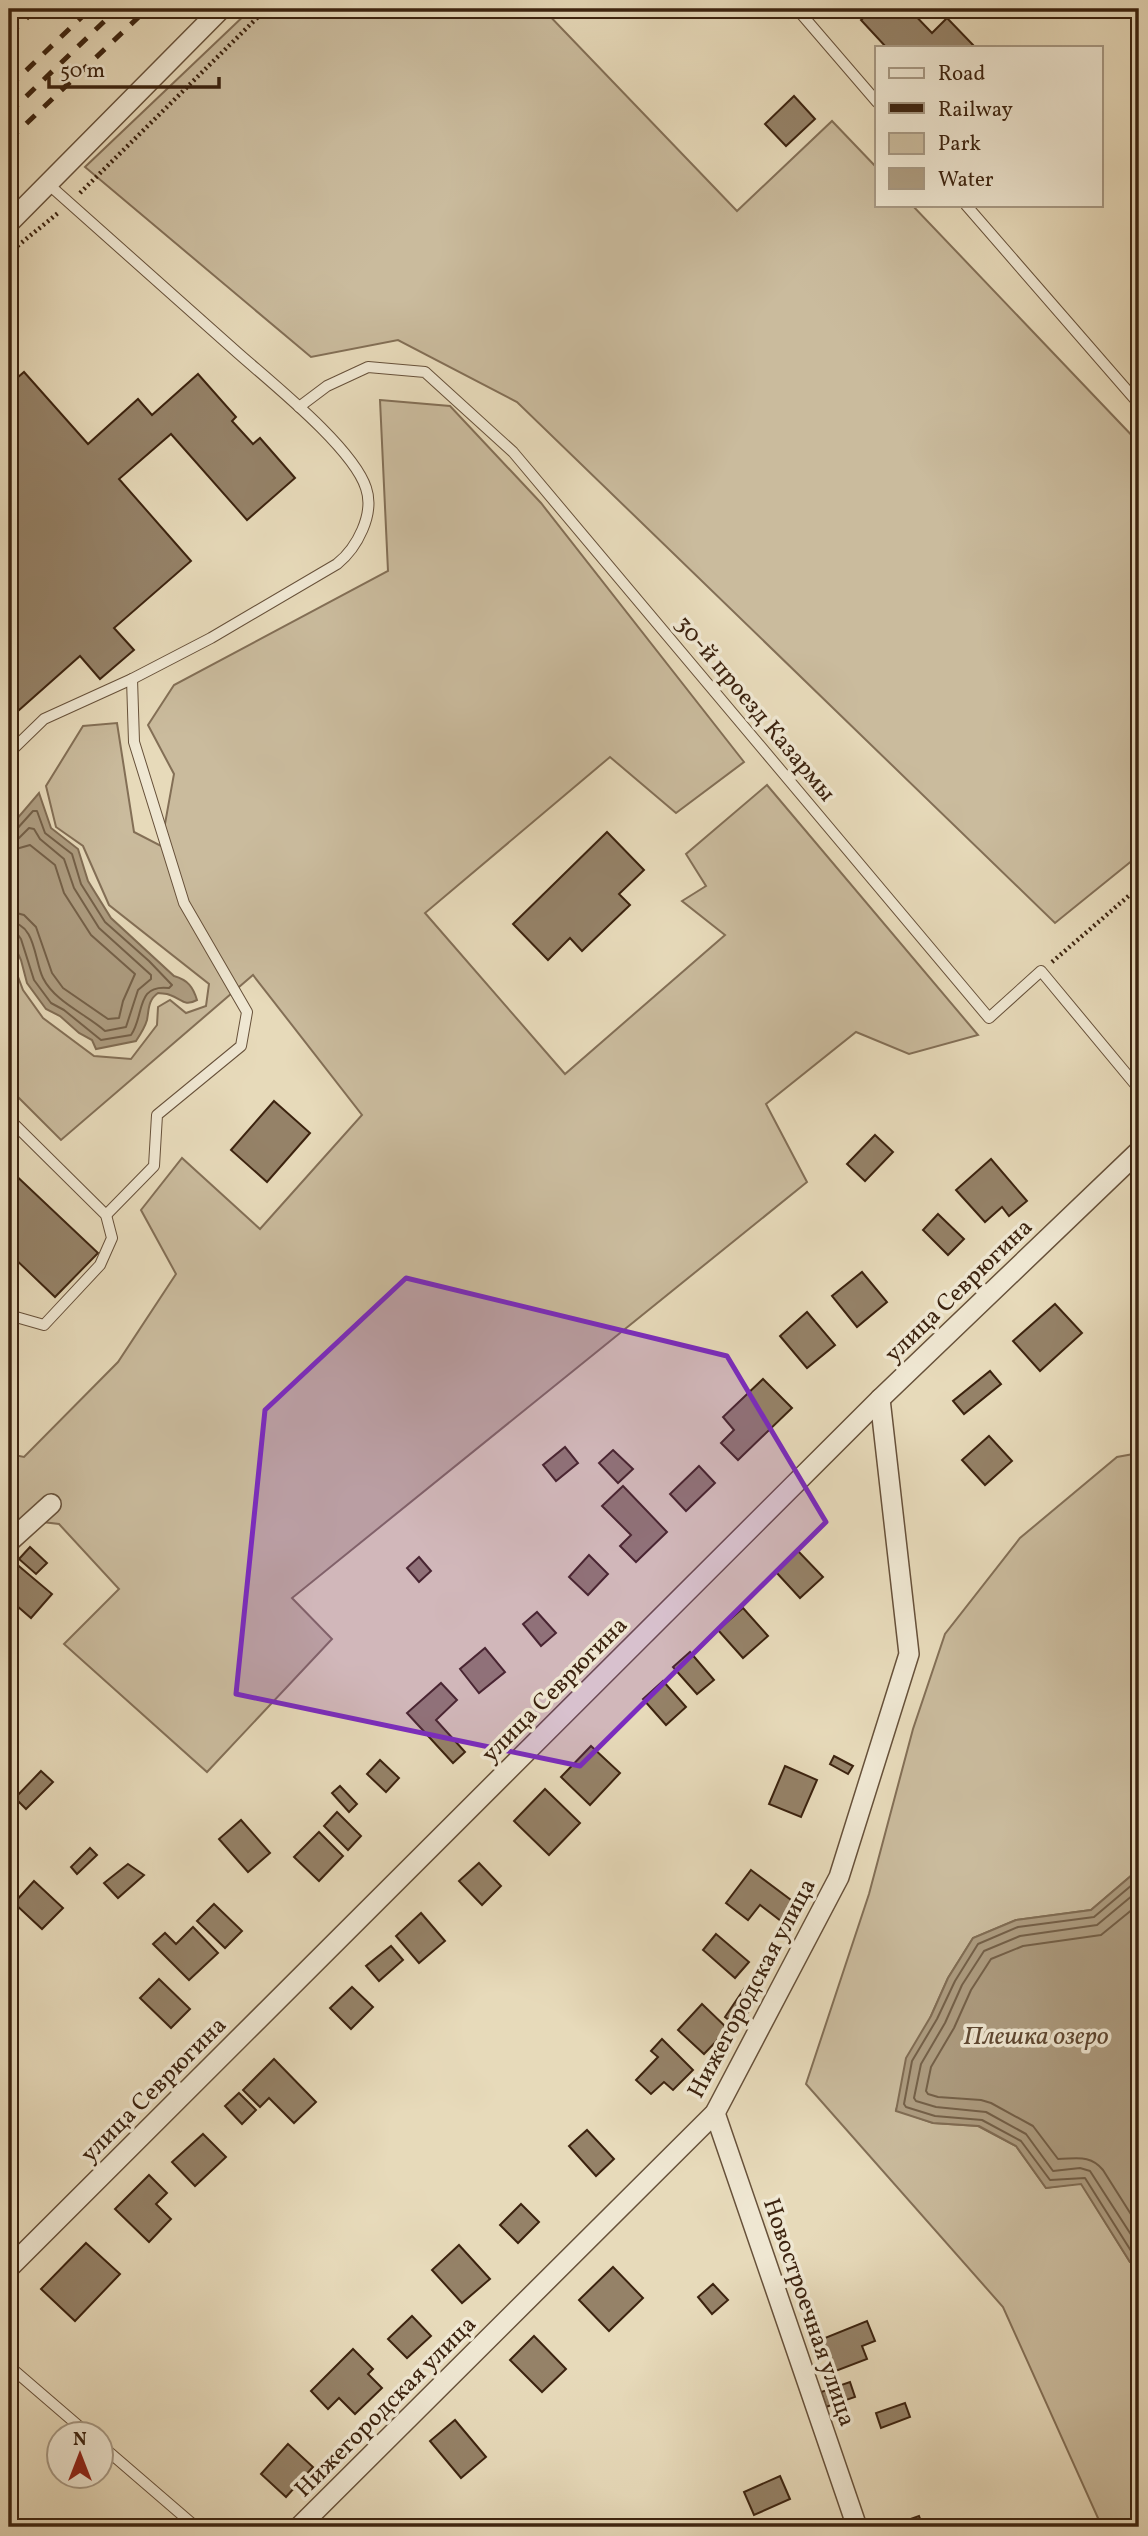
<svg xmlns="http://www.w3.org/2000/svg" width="1148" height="2536" viewBox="0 0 1148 2536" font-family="Vollkorn,serif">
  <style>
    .green { fill: #cabb9d; stroke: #836f56; stroke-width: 2 }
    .water { fill: #ad9c80; stroke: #806c53; stroke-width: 2 }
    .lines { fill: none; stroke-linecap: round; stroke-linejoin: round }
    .shore { stroke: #746048; stroke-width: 2 }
    .building { fill: #958268; stroke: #3c230f; stroke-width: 2 }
    .lane-casing { stroke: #67513a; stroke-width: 12 }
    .street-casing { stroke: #67513a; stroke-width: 22 }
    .path { stroke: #3c230f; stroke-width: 4.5; stroke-dasharray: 2 3.5; stroke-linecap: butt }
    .lane { stroke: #efe7d2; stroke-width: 10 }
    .street { stroke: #efe7d2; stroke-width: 19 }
    .rail { stroke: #3c230f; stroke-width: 5; stroke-dasharray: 12 12; stroke-linecap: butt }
    .marked { fill: #7b2cbf; fill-opacity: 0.2; stroke: #7b2cbf; stroke-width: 5; stroke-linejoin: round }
    .labels { text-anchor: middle; stroke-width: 7; stroke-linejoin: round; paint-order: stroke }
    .street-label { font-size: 24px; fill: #3c230f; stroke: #efe7d2 }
    .water-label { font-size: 26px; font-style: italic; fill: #5e4731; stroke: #efe7d2 }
  </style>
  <rect width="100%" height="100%" fill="#e7daba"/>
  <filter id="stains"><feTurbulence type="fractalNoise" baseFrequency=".00286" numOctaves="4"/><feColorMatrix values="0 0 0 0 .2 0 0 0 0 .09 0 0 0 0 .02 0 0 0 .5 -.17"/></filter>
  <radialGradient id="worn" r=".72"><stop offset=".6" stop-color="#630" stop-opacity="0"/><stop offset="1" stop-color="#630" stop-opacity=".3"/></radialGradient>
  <g class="green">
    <polygon points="251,9 543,9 737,211 832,121 877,168 877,205 912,205 1139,443 1139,855 1055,923 517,402 398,340 311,357 85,167"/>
    <polygon points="380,400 450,406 541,503 744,762 676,813 610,757 425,913 565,1074 725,935 682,901 706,886 686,854 767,785 978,1035 909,1054 856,1032 766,1104 807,1182 292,1598 332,1639 207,1772 64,1644 119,1589 59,1524 9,1518 9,1454 24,1457 118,1362 176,1274 141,1210 182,1158 260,1229 362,1115 253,975 61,1140 9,1088 9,953 23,990 43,1018 94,1056 131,1059 157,1025 158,1007 170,1000 186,1013 206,1006 209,984 109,905 83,846 56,827 46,786 83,726 117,723 134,832 161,846 174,774 148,725 174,685 388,571"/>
    <polygon points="1139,1453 1139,1869 1091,1910 1016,1920 973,1938 948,1978 931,2016 896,2110 933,2123 978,2126 1016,2146 1046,2188 1081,2183 1130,2262 1139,2263 1139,2527 1102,2527 1003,2307 806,2084 869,1894 913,1729 945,1634 1020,1538 1117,1457"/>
  </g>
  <g class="water">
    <path d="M39 793 51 828 78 849 88 881 111 918 174 976C188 980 193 987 197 1000 184 1007 182 999 170 995 166 993 162 994 158 993 148 1000 149 1009 147 1020 145 1027 140 1035 136 1041L96 1049 92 1040 79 1033 60 1016 46 1009 27 983 21 960 9 934V828Z"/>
    <polygon points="1139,1869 1139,2263 1130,2262 1081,2184 1046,2188 1016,2146 979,2126 933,2123 896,2111 906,2058 931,2016 948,1978 973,1938 1016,1920 1091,1910"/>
  </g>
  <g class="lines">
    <g class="shore">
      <path d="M9 832 16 830 33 811H37L45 833 72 854 81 884 105 922 149 961 172 985 169 988C135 984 145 1015 131 1035L101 1040 64 1010 51 1003 34 980 21 939 16 932 9 931"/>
      <path d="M9 841 19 838 29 828 34 829 40 839 64 859 74 888 99 928 151 975V979L138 990 126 1027 105 1031C86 1014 55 1002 43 978 34 960 36 923 9 922"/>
      <polyline points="9,851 30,845 55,865 64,893 91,935 135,974 123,1001 119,1018 108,1019 63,988 52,973 36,927 24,915 9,911"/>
      <polyline points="1139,1879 1094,1917 1018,1927 978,1944 955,1981 937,2019 912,2061 904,2104 906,2107 935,2116 982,2120 1021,2141 1050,2180 1085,2178 1133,2254 1139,2256"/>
      <polyline points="1139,1890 1097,1925 1020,1936 984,1951 962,1985 945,2023 921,2064 914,2098 916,2101 936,2107 986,2112 1026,2134 1053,2171 1080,2168 1090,2171 1139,2247"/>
      <path d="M1139 1904 1101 1935 1023 1946 991 1959 971 1990 954 2028 931 2067 926 2091 928 2094 938 2097 981 2100 991 2103 1033 2126 1058 2159C1076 2159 1090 2154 1103 2170L1139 2227"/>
    </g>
  </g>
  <g class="building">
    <polygon points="865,9 909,9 932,33 947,18 975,47 886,47 861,20 869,13"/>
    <polygon points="794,96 815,119 786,146 765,124"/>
    <polygon points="24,372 88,444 138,399 152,415 198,374 236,417 232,421 253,444 260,438 295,478 247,520 171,434 119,479 191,561 114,628 134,650 100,679 80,656 9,719 9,385"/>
    <polygon points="607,832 644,870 619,894 630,905 582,951 570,938 548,960 513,924"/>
    <polygon points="274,1101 310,1133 267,1182 231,1150"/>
    <polygon points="875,1135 893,1152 865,1181 847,1164"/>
    <polygon points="991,1159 1027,1201 1009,1216 1002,1207 985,1222 956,1190"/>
    <polygon points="9,1169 98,1253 55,1297 9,1253"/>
    <polygon points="938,1214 964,1239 948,1255 923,1230"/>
    <polygon points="862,1272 887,1302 857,1327 832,1296"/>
    <polygon points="1055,1304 1082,1333 1040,1371 1013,1341"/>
    <polygon points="807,1312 835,1345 807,1368 780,1336"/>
    <polygon points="990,1371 1001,1384 964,1414 953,1401"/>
    <polygon points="763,1379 792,1408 738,1460 721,1443 734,1430 723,1417"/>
    <polygon points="989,1436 1012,1461 985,1485 962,1460"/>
    <polygon points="565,1447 578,1463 556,1481 543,1465"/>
    <polygon points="613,1450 633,1469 618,1483 599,1463"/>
    <polygon points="699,1466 715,1483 686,1511 670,1494"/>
    <polygon points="623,1486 667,1532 636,1562 620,1546 631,1535 602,1506"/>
    <polygon points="30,1547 47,1563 36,1574 19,1559"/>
    <polygon points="798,1551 823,1577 800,1598 776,1572"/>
    <polygon points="589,1555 608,1574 588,1595 569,1577"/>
    <polygon points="419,1557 431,1571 419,1582 407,1568"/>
    <polygon points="14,1562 52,1594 31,1618 9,1599 9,1568"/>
    <polygon points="743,1608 768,1636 743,1658 718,1630"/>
    <polygon points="537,1612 556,1633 541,1646 523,1624"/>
    <polygon points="485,1648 505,1672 479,1693 460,1669"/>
    <polygon points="690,1652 714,1680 697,1694 673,1667"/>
    <polygon points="663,1681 686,1707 666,1725 643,1699"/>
    <polygon points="441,1683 457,1700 436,1720 465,1752 453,1763 407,1713"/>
    <polygon points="591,1746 620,1773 590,1805 561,1777"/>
    <polygon points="834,1756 853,1766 848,1774 830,1764"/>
    <polygon points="380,1760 399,1778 386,1792 367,1774"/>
    <polygon points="785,1766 817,1780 801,1817 769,1804"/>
    <polygon points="41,1771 53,1782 26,1809 15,1798"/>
    <polygon points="340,1786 357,1804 349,1812 332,1793"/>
    <polygon points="545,1789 580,1823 549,1855 514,1821"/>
    <polygon points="337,1812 361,1836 348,1850 324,1826"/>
    <polygon points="241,1820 270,1853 248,1872 219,1839"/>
    <polygon points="319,1832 343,1856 319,1881 294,1857"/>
    <polygon points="90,1848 97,1855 77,1874 71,1867"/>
    <polygon points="479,1863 501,1886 482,1905 459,1881"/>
    <polygon points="128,1864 144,1875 118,1898 104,1883"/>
    <polygon points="751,1870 799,1906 785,1924 760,1905 748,1920 726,1903"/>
    <polygon points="34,1881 63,1908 42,1929 14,1903"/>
    <polygon points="214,1904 242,1931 225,1948 197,1921"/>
    <polygon points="421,1913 445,1941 419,1963 396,1936"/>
    <polygon points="193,1927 218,1953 189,1980 153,1944 165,1933 176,1944"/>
    <polygon points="716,1934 749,1962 735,1978 703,1950"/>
    <polygon points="391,1946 403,1960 379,1981 366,1966"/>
    <polygon points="159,1979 190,2009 171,2028 140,1998"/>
    <polygon points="352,1987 373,2007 351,2029 330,2008"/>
    <polygon points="744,1989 757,1999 738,2027 725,2017"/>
    <polygon points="702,2004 728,2029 704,2054 678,2030"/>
    <polygon points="662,2039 693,2070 673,2090 664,2082 651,2094 636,2080 658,2057 651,2051"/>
    <polygon points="274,2059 316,2102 294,2123 269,2098 260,2107 243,2090"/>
    <polygon points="239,2093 256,2110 242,2124 225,2106"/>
    <polygon points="587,2130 614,2159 596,2176 569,2146"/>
    <polygon points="203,2134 226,2157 195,2186 172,2162"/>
    <polygon points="149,2175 167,2193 156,2204 171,2219 149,2242 115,2209"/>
    <polygon points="521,2204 539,2222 518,2243 500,2225"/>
    <polygon points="86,2243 120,2274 75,2321 41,2289"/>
    <polygon points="459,2245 490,2279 462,2303 432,2270"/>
    <polygon points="613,2267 643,2298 609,2331 579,2300"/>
    <polygon points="713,2284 728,2300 712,2314 698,2297"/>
    <polygon points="412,2316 431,2336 407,2358 388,2339"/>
    <polygon points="867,2321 875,2341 862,2346 867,2359 833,2372 820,2340"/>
    <polygon points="534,2336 566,2369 542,2392 510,2360"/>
    <polygon points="353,2349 373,2369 368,2374 382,2388 355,2414 339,2398 328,2409 311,2391"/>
    <polygon points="850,2382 855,2397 826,2407 821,2392"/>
    <polygon points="905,2403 910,2417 881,2428 876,2413"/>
    <polygon points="455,2420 486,2457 461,2478 430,2441"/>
    <polygon points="288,2444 313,2467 286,2497 261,2474"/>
    <polygon points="780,2476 790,2499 754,2515 744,2492"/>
    <polygon points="919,2516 923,2527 888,2527"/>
  </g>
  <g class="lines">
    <defs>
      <g id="lane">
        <polyline points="797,9 877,102"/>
        <polyline points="966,205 1139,404"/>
        <polyline points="299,407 327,386 368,367 425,372 513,452 989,1018 1041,971 1139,1089"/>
        <path d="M9 753 44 719 132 679 211 638 337 564C357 548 375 514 366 488 353 448 273 384 239 354 175 297 111 240 47 183"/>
        <polyline points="9,1119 106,1215 112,1238 100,1265 44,1325 9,1315"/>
        <polyline points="106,1215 154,1166 157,1115 241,1046 247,1012 184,903 134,742 132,679"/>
        <polyline points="9,2366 88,2434"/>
        <polyline points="102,2446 196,2527"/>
      </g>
      <g id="street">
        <polyline points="9,223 221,9"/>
        <polyline points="9,1542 51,1504"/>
        <polyline points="715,2113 857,2527"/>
        <polyline points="9,2268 880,1399 1139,1151"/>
        <polyline points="299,2527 715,2113 839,1877 909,1654 880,1399"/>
      </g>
    </defs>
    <use href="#lane" class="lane-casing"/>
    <use href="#street" class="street-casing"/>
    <g class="path">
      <polyline points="80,193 266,9"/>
      <polyline points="9,253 58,213"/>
      <polyline points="1052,962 1139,887"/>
    </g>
    <use href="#lane" class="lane"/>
    <use href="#street" class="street"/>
    <g class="rail">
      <polyline points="9,17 17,9"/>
      <polyline points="9,35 36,9"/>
      <polyline points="9,87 90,9"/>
      <polyline points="9,113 117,9"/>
      <polyline points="9,140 147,9"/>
    </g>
  </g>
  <path class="marked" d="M406 1278 727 1356 826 1522 580 1766 236 1694 265 1410Z"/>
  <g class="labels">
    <g class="street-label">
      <text transform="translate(756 708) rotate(50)" y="8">30-й проезд Казармы</text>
      <text transform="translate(958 1290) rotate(-44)" y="8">улица Севрюгина</text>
      <text transform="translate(554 1689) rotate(-45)" y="8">улица Севрюгина</text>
      <text transform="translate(751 1988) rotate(-62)" y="8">Нижегородская улица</text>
      <text transform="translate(153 2089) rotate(-45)" y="8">улица Севрюгина</text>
      <text transform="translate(810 2312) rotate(71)" y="8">Новостроечная улица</text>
      <text transform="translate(385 2406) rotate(-45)" y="8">Нижегородская улица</text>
    </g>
    <g class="water-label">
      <text x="1036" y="2044">Плешка озеро</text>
    </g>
  </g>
  <rect width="1148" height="2536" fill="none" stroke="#e7daba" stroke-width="35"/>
  <rect x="10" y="10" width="1127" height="2515" fill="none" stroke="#3c230f" stroke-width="3.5"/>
  <rect x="18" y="18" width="1113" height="2501" fill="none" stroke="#3c230f" stroke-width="2"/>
  <rect x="875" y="46" width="228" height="161" fill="#efe7d2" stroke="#a79984" stroke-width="2"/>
  <rect x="889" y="68" width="35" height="10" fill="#efe7d2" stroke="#a79984" stroke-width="2"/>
  <text x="938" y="80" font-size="21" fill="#3c230f">Road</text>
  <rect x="889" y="103" width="35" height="10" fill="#3c230f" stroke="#a79984" stroke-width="2"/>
  <text x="938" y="116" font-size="21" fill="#3c230f">Railway</text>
  <rect x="889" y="133" width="35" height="21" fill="#cabb9d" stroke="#a79984" stroke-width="2"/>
  <text x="938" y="150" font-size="21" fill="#3c230f">Park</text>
  <rect x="889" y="168" width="35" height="21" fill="#ad9c80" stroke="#a79984" stroke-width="2"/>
  <text x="938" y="186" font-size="21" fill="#3c230f">Water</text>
  <g transform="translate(80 2455)"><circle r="33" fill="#efe7d2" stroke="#a79984" stroke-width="2"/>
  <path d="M0-5L12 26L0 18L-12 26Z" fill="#8f2418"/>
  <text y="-10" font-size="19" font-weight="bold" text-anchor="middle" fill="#3c230f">N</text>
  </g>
  <path d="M49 77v10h170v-10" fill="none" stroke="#3c230f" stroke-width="3.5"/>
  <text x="60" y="77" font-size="21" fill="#3c230f" stroke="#efe7d2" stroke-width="5" paint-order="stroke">50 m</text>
  <rect width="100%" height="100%" filter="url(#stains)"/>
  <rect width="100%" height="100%" fill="url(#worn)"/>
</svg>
